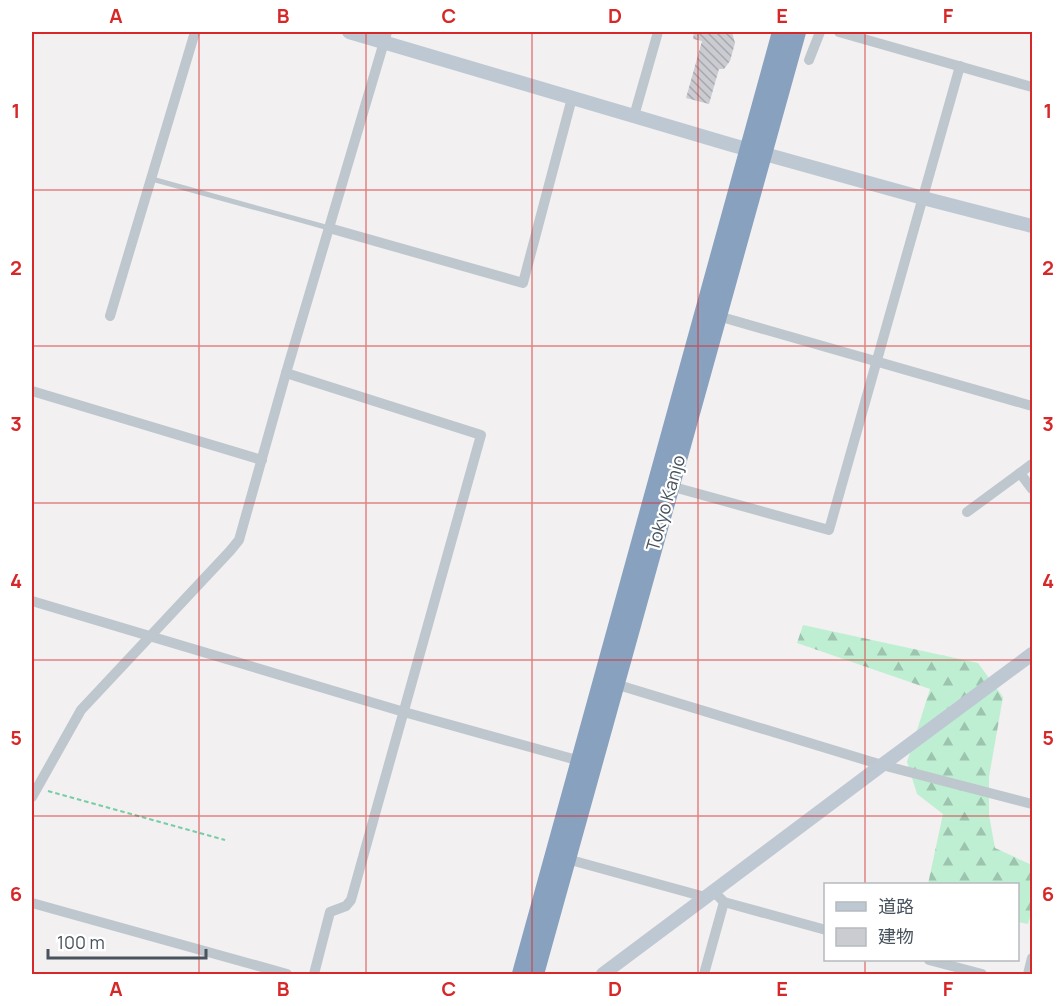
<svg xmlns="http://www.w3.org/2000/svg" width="1064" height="1006" viewBox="0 0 1064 1006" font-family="Manrope,'Noto Sans JP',sans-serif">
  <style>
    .forest { fill: url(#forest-firs) }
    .building { fill: url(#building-back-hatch) }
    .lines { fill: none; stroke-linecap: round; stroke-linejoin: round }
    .path { stroke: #77cda5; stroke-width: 2; stroke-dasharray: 4.5 3; stroke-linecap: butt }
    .lane { stroke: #bec7ce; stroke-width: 5 }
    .street { stroke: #bec7ce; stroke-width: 10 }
    .secondary { stroke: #bec8d3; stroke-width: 14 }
    .highway { stroke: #88a1be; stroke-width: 18 }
    .grid { fill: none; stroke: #d62828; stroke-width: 1.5; stroke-opacity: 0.55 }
    .labels { text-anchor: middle; stroke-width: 4.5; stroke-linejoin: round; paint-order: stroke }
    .street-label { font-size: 18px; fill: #48535d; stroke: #fff }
    .neatline { fill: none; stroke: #d62828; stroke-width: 2 }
    .grid-label { font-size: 20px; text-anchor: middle; font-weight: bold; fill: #d62828 }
  </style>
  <defs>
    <pattern id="forest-firs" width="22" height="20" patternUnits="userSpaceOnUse" patternTransform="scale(1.5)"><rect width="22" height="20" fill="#bfefd3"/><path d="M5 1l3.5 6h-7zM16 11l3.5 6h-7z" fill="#9dc4ae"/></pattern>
    <pattern id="building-back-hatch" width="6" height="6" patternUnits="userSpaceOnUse" patternTransform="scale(1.5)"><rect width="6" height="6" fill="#caccd2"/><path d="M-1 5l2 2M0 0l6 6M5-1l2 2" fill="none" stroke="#a6a8ae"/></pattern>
  </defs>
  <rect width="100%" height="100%" fill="#f2f0f0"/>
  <polygon class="forest" points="803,625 978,663 1003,697 989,777 989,815 995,848 1032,865 1032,911 1028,924 1018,922 1018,884 928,884 943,814 917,794 907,762 930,689 797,643"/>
  <polygon class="building" points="694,32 732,32 735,43 730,61 724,69 719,69 709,104 686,98 702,41 693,39"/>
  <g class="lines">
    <polyline class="path" points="48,791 225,840"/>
    <polyline class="lane" points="152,179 329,228"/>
    <g class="street">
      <polyline points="839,32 1032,87"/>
      <polyline points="809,60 820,32"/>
      <polyline points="634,116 658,32"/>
      <polyline points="329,228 523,283 572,98"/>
      <polyline points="110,316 195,32"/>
      <polyline points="718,316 1032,406"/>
      <polyline points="286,373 481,435 351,900 346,906 330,912 314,974"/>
      <polyline points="32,391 262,460"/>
      <polyline points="1032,464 1020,473 1032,489"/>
      <polyline points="670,486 829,530 960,66"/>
      <polyline points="967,512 1020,473"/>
      <polyline points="32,601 404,712 584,762"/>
      <polyline points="615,684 882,765 1032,804"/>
      <polyline points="32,797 81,710 230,551 239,540 286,373 387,32"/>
      <polyline points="567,859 705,897"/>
      <polyline points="713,891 724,902 826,930"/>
      <polyline points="32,903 287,974"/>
      <polyline points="929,960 982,974"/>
      <polyline points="704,974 724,902"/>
      <polyline points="1028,974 1032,958"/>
    </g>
    <g class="secondary">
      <polyline points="349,32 732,145 923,198 1032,226"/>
      <polyline points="603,974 882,765 1032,654"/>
    </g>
    <g class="highway">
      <polyline points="521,974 781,32"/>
      <polyline points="535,974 797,32"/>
    </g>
  </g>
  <path class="grid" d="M199 32V974M366 32V974M532 32V974M698 32V974M865 32V884M32 190H1032M32 346H1032M32 503H1032M32 660H1032M32 816H1032M865 960V974"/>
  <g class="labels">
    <g class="street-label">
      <text transform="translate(666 503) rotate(-74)" y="6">Tokyo Kanjo</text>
    </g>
  </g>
  <rect width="1064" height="1006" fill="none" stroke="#ffffff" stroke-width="66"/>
  <rect x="824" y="883" width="195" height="78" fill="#ffffff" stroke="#b6babe" stroke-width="1.5"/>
  <rect x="836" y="902" width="30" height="9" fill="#bec8d3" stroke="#b6babe" stroke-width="1.5"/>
  <text x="878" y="913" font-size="18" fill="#48535d">道路</text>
  <rect x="836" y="928" width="30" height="18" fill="#caccd2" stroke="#b6babe" stroke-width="1.5"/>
  <text x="878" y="943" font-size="18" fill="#48535d">建物</text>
  <path d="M48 949v9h158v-9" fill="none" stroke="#48535d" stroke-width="3"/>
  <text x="57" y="949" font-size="18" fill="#48535d" stroke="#ffffff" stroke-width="4.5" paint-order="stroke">100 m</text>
  <rect x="33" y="33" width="998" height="940" class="neatline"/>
  <g class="grid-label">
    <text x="116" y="23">A</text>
    <text x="283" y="23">B</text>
    <text x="449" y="23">C</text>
    <text x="615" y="23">D</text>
    <text x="782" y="23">E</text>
    <text x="948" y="23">F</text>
    <text x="16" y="118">1</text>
    <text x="1048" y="118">1</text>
    <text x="16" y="275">2</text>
    <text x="1048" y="275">2</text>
    <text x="16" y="431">3</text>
    <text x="1048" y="431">3</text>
    <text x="16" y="588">4</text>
    <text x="1048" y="588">4</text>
    <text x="16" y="745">5</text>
    <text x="1048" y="745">5</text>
    <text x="16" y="901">6</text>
    <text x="1048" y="901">6</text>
    <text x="116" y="996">A</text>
    <text x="283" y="996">B</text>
    <text x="449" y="996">C</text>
    <text x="615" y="996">D</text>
    <text x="782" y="996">E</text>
    <text x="948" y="996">F</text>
  </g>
</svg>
